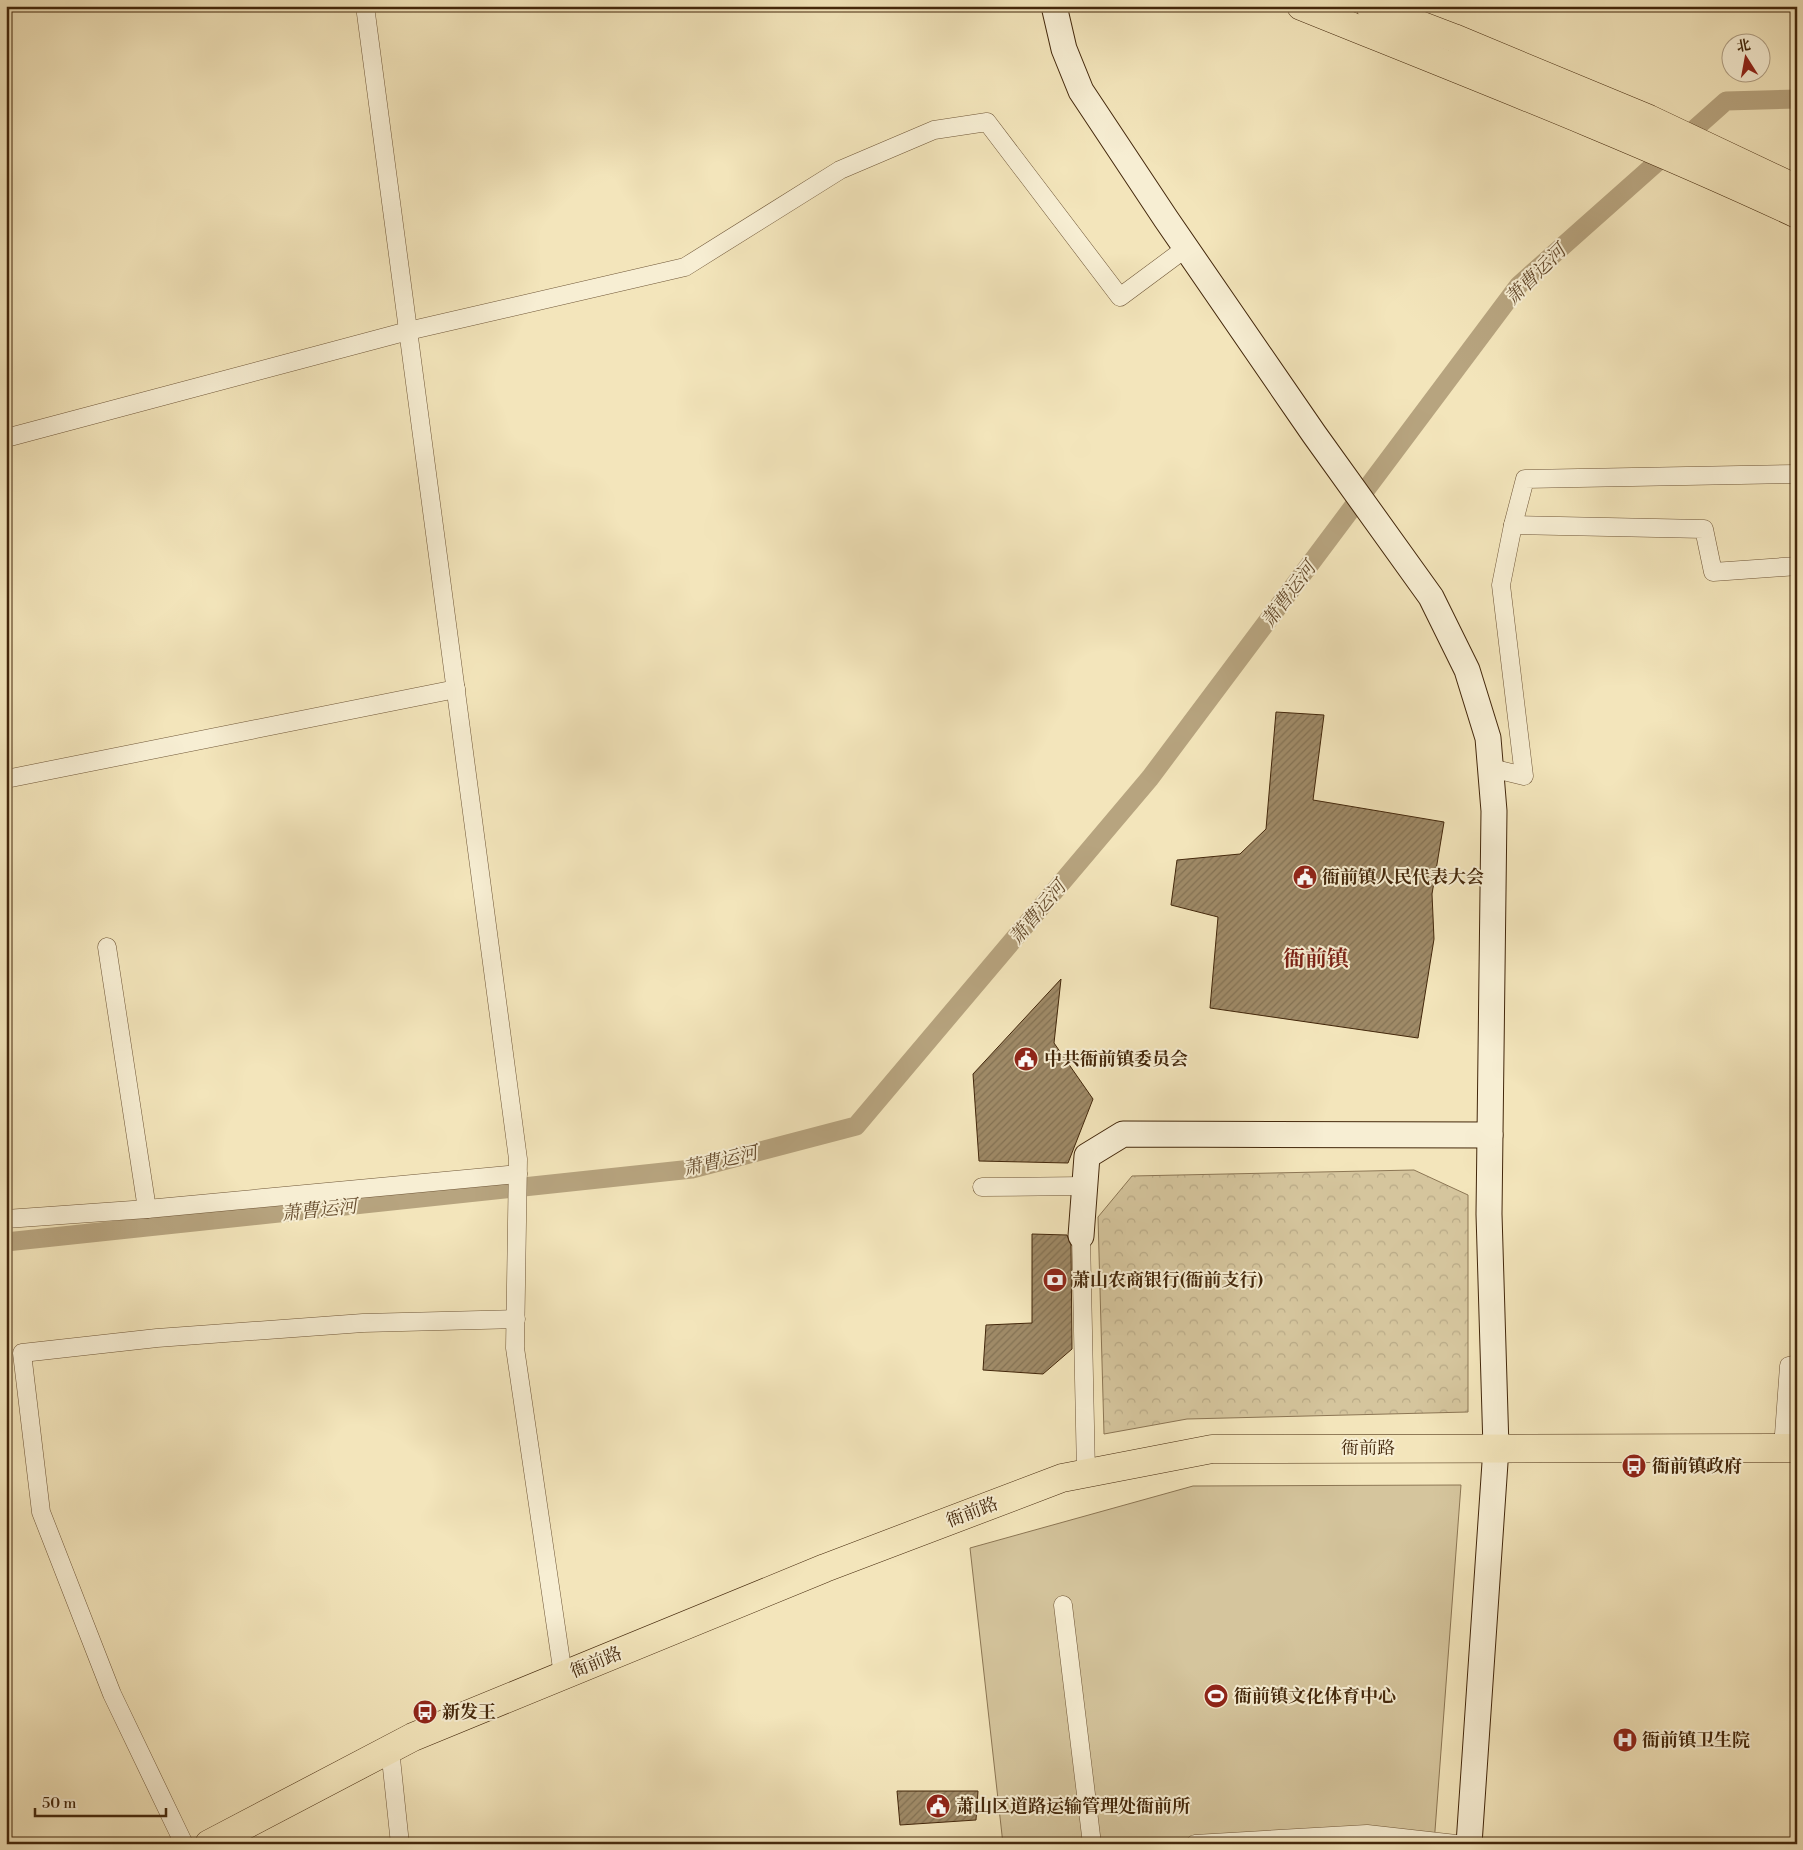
<svg xmlns="http://www.w3.org/2000/svg" width="1803" height="1850" viewBox="0 0 1803 1850" font-family="'Libre Bodoni','Noto Serif SC',serif">
  <style>
    .park { fill: url(#park-crowns); stroke: #8c7654 }
    .garden { fill: #d5c59d; stroke: #8c7654 }
    .lines { fill: none; stroke-linecap: round; stroke-linejoin: round }
    .canal { stroke: #b7a47f; stroke-width: 19 }
    .building { fill: url(#building-hatch); stroke: #43270b }
    .street-casing { stroke: #6f5637; stroke-width: 19 }
    .secondary-casing { stroke: #43270b; stroke-width: 27 }
    .primary-casing { stroke: #43270b; stroke-width: 29 }
    .highway-casing { stroke: #43270b; stroke-width: 29 }
    .street { stroke: #f7eed3; stroke-width: 18 }
    .secondary { stroke: #f7eed3; stroke-width: 25 }
    .primary { stroke: #f3e5bb; stroke-width: 28 }
    .highway { stroke: #f3e5bb; stroke-width: 28 }
    .labels { text-anchor: middle; stroke-width: 4; stroke-linejoin: round; paint-order: stroke }
    .poi-label { font-size: 18px; font-weight: bold; fill: #43270b; stroke: #f7eed3; text-anchor: start }
    .street-label { font-size: 18px; fill: #43270b; stroke: #f7eed3 }
    .water-label { font-size: 19px; font-style: italic; fill: #664c2e; stroke: #f7eed3 }
    .district-label { font-size: 22px; font-weight: bold; fill: #7a1f14; stroke: #f7eed3 }
  </style>
  <defs>
    <pattern id="park-crowns" width="20" height="18" patternUnits="userSpaceOnUse" patternTransform="scale(1.25)"><rect width="20" height="18" fill="#d5c59d"/><path d="M2 6a3 3 0 1 1 6 0M12 15a3 3 0 1 1 6 0" fill="none" stroke="#b8a986"/></pattern>
    <pattern id="building-hatch" width="6" height="6" patternUnits="userSpaceOnUse" patternTransform="scale(1.25)"><rect width="6" height="6" fill="#9f8a67"/><path d="M-1 1l2-2M0 6l6-6M5 7l2-2" fill="none" stroke="#837153"/></pattern>
  </defs>
  <rect width="100%" height="100%" fill="#f3e5bb"/>
  <filter id="stains"><feTurbulence type="fractalNoise" baseFrequency=".004" numOctaves="4"/><feColorMatrix values="0 0 0 0 .2 0 0 0 0 .09 0 0 0 0 .02 0 0 0 .5 -.17"/></filter>
  <radialGradient id="worn" r=".72"><stop offset=".6" stop-color="#630" stop-opacity="0"/><stop offset="1" stop-color="#630" stop-opacity=".3"/></radialGradient>
  <polygon class="park" points="1414,1170 1468,1195 1468,1412 1187,1419 1104,1434 1098,1217 1132,1176"/>
  <polygon class="garden" points="1461,1485 1434,1844 1003,1844 970,1548 1193,1486"/>
  <g class="lines">
    <polyline class="canal" points="6,1242 692,1169 856,1126 1150,778 1519,285 1726,101 1797,99"/>
  </g>
  <g class="building">
    <polygon points="1276,712 1324,715 1313,800 1444,822 1432,894 1434,939 1418,1038 1210,1008 1218,917 1171,905 1177,860 1240,854 1266,829"/>
    <polygon points="1061,979 1054,1043 1093,1099 1068,1163 979,1161 973,1074"/>
    <polygon points="1032,1234 1067,1235 1071,1245 1072,1349 1043,1374 983,1370 986,1325 1032,1323"/>
    <polygon points="897,1791 978,1791 976,1820 900,1825"/>
  </g>
  <g class="lines">
    <defs>
      <g id="street">
        <polyline points="365,6 518,1159 515,1348 563,1675"/>
        <polyline points="6,438 408,331 685,267 840,170 934,130 987,122 1120,297 1186,248"/>
        <polyline points="1513,525 1525,479 1797,474"/>
        <polyline points="1491,768 1524,776 1501,585 1513,525 1704,529 1713,572 1797,566"/>
        <polyline points="6,779 456,689"/>
        <polyline points="107,947 147,1209"/>
        <polyline points="982,1187 1085,1186"/>
        <polyline points="6,1219 147,1209 518,1174"/>
        <polyline points="1081,1236 1086,1473"/>
        <polyline points="1783,1448 1789,1366 1797,1364"/>
        <polyline points="1063,1605 1092,1844"/>
        <polyline points="390,1749 400,1844"/>
        <polyline points="184,1844 112,1694 41,1512 22,1353 157,1338 363,1323 516,1319"/>
        <polyline points="1195,1844 1367,1834 1456,1844"/>
      </g>
      <g id="secondary">
        <polyline points="1054,6 1064,49 1081,91 1166,219 1314,434 1431,597 1467,670 1488,738 1494,811 1489,1214 1496,1448 1469,1844"/>
        <polyline points="1081,1236 1087,1156 1123,1134 1490,1135"/>
      </g>
      <polyline id="primary" points="209,1844 413,1737 825,1568 1062,1478 1212,1449 1797,1448"/>
      <g id="highway">
        <path d="M1301 6C1467 73 1634 138 1797 214"/>
        <polyline points="1370,6 1454,38 1649,119 1797,189"/>
      </g>
    </defs>
    <use href="#street" class="street-casing"/>
    <use href="#secondary" class="secondary-casing"/>
    <use href="#primary" class="primary-casing"/>
    <use href="#highway" class="highway-casing"/>
    <use href="#street" class="street"/>
    <use href="#secondary" class="secondary"/>
    <use href="#primary" class="primary"/>
    <use href="#highway" class="highway"/>
  </g>
  <defs>
    <symbol id="civic-disc" viewBox="-11 -11 22 22"><circle r="9.5" fill="#8f2418" stroke="#f7eed3"/><path d="M-.6-6.5H3V-4.5H.6V-3L4-1V1h2V6H-6V1h2V-1L-.6-3ZM-1.2 2.5V6h2.4V2.5Z" fill="#fff"/></symbol>
    <symbol id="bank-disc" viewBox="-11 -11 22 22"><circle r="9.5" fill="#8f2418" stroke="#f7eed3"/><path d="M-6-4H6V4H-6ZM0-2.3a2.3 2.3 0 1 0 0 4.6a2.3 2.3 0 1 0 0-4.6Z" fill="#fff"/></symbol>
    <symbol id="bus-disc" viewBox="-11 -11 22 22"><circle r="9.5" fill="#8f2418" stroke="#f7eed3"/><path d="M-5-6H5V4H4V6H2V4H-2V6H-4V4H-5ZM-3.5-4V0h7V-4ZM-3.5 1.2v1.5H-2V1.2ZM2 1.2v1.5H3.5V1.2Z" fill="#fff"/></symbol>
    <symbol id="stadium-disc" viewBox="-11 -11 22 22"><circle r="9.5" fill="#8f2418" stroke="#f7eed3"/><path d="M0-5a6.5 5 0 1 0 0 10a6.5 5 0 1 0 0-10ZM-3.5-1.8h7v3.6h-7Z" fill="#fff"/></symbol>
    <symbol id="hospital-disc" viewBox="-11 -11 22 22"><circle r="9.5" fill="#8f2418" stroke="#f7eed3"/><path d="M-5-5h3v3.5h4V-5h3V5h-3V1.5h-4V5h-3Z" fill="#fff"/></symbol>
  </defs>
  <g fill-rule="evenodd">
    <use href="#civic-disc" x="1291" y="863" width="28" height="28"/>
    <use href="#civic-disc" x="1012" y="1045" width="28" height="28"/>
    <use href="#bank-disc" x="1041" y="1266" width="28" height="28"/>
    <use href="#bus-disc" x="1620" y="1452" width="28" height="28"/>
    <use href="#stadium-disc" x="1202" y="1682" width="28" height="28"/>
    <use href="#bus-disc" x="411" y="1698" width="28" height="28"/>
    <use href="#hospital-disc" x="1611" y="1726" width="28" height="28"/>
    <use href="#civic-disc" x="924" y="1792" width="28" height="28"/>
  </g>
  <g class="labels">
    <g class="poi-label">
      <text x="1322" y="883">衙前镇人民代表大会</text>
      <text x="1044" y="1065">中共衙前镇委员会</text>
      <text x="1072" y="1286">萧山农商银行(衙前支行)</text>
      <text x="1652" y="1472">衙前镇政府</text>
      <text x="1234" y="1702">衙前镇文化体育中心</text>
      <text x="442" y="1718">新发王</text>
      <text x="1642" y="1746">衙前镇卫生院</text>
      <text x="956" y="1812">萧山区道路运输管理处衙前所</text>
    </g>
    <g class="street-label">
      <text x="1368" y="1454">衙前路</text>
      <text transform="translate(972 1512) rotate(-21)" y="6">衙前路</text>
      <text transform="translate(596 1662) rotate(-22)" y="6">衙前路</text>
    </g>
    <g class="water-label">
      <text transform="translate(1535 274) rotate(-45)" y="7">萧曹运河</text>
      <text transform="translate(1288 594) rotate(-53)" y="7">萧曹运河</text>
      <text transform="translate(1037 912) rotate(-50)" y="7">萧曹运河</text>
      <text transform="translate(720 1160) rotate(-13)" y="7">萧曹运河</text>
      <text transform="translate(319 1209) rotate(-6)" y="7">萧曹运河</text>
    </g>
    <g class="district-label">
      <text x="1316" y="966">衙前镇</text>
    </g>
  </g>
  <rect width="1803" height="1850" fill="none" stroke="#f3e5bb" stroke-width="25"/>
  <rect x="8" y="8" width="1788" height="1835" fill="none" stroke="#43270b" stroke-width="2.5"/>
  <rect x="12" y="12" width="1778" height="1825" fill="none" stroke="#43270b"/>
  <g transform="translate(1746 58) rotate(349)"><circle r="24" fill="#f7eed3" stroke="#af9e83"/>
  <path d="M0-4L9 19L0 12L-9 19Z" fill="#8f2418"/>
  <text y="-8" font-size="14" font-weight="bold" text-anchor="middle" fill="#43270b">北</text>
  </g>
  <path d="M35 1808v8h131v-8" fill="none" stroke="#43270b" stroke-width="2.5"/>
  <text x="42" y="1808" font-size="15" fill="#43270b" stroke="#f7eed3" stroke-width="4" paint-order="stroke">50 m</text>
  <rect width="100%" height="100%" filter="url(#stains)"/>
  <rect width="100%" height="100%" fill="url(#worn)"/>
</svg>
